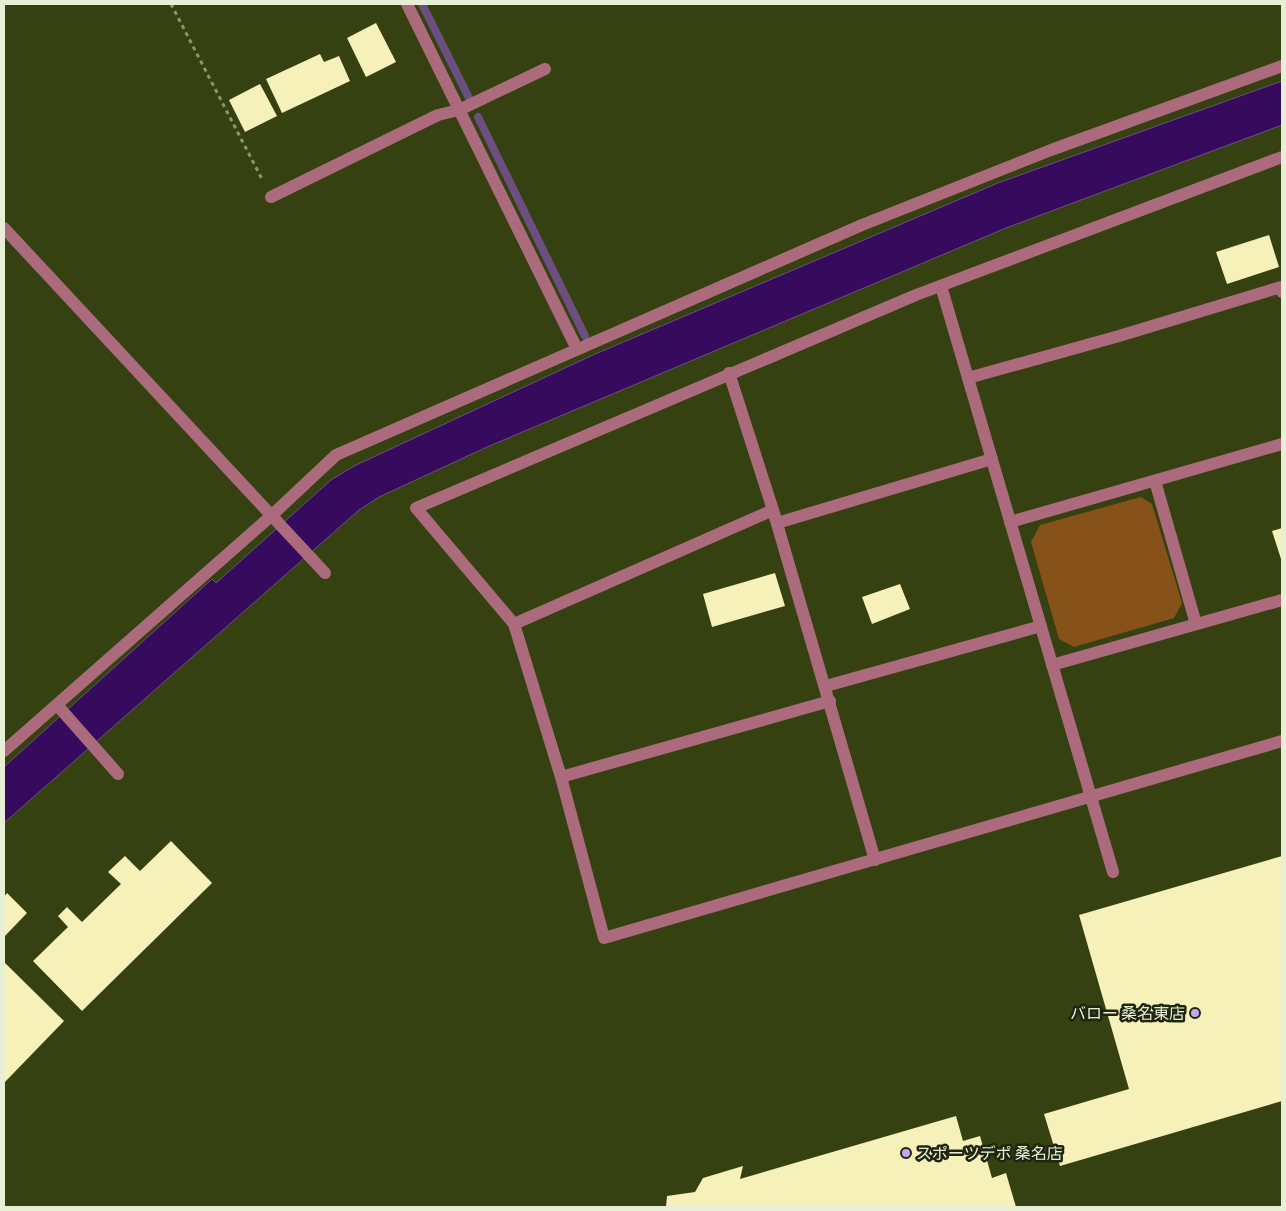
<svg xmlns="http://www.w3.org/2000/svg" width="1286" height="1211" viewBox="0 0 1286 1211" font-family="'Crimson Pro','Noto Sans JP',serif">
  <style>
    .green { fill: #87521a }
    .water { fill: #360a5c; stroke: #6b4f81 }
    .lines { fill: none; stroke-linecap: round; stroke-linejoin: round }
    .stream { stroke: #6b4f81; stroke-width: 8 }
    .building { fill: #f6f0b9 }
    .path { stroke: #8b9670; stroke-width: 3; stroke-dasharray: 4 4; stroke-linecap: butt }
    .minor { stroke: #ac6b7d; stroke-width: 12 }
    .poi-dot { fill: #c4a7f1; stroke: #1f2511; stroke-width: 2 }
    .labels { text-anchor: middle; stroke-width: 5; stroke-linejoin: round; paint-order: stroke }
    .poi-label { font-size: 16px; fill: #e7f0d6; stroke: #1f2511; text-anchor: end }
  </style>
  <rect width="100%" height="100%" fill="#354111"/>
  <polygon class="green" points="1141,497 1152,504 1182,603 1174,618 1074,647 1059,639 1031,542 1040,525"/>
  <polygon class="water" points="1282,81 1282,125 1006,228 487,447 379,497 359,510 4,823 4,767 212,579 216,583 331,480 354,466 593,355 998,183"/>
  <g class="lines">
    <g class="stream">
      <polyline points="422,4 470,100"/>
      <polyline points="478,117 585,336"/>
    </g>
  </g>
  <g class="building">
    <polygon points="376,23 396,62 366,77 347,38"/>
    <polygon points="320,54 324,62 339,56 350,81 282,113 266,79"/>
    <polygon points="260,84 277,116 245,132 229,100"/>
    <polygon points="1269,235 1279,267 1227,284 1216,252"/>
    <polygon points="1282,528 1282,562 1272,531"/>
    <polygon points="775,573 785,606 712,627 703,594"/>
    <polygon points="900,584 910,609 872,624 862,597"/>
    <polygon points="171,841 212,883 82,1011 33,961 68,927 58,916 67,907 82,922 121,884 108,872 125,856 140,871"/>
    <polygon points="1282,856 1282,1101 1060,1166 1044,1114 1129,1089 1079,915"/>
    <polygon points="7,893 27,913 4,937 4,897"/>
    <polygon points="4,962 64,1021 4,1083"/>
    <polygon points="956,1116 963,1141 980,1136 992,1178 1006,1173 1016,1207 666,1207 667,1196 695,1192 703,1178 743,1166 740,1179"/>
  </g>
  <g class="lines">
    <polyline class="path" points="171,4 263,181"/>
    <g class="minor">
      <polyline points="407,4 577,349"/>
      <polyline points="1282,157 916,295 416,508 514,624 561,777 604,938 1282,741"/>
      <polyline points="271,197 438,115 459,110 545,69"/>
      <polyline points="4,228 325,573"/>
      <polyline points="941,286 1113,872"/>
      <polyline points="729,373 773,510 875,860"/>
      <polyline points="968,378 1119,336 1281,287 1282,292"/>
      <polyline points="1155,481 1196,624"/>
      <polyline points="1010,522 1282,444"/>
      <polyline points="777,523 992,459"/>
      <polyline points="514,624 773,510"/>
      <polyline points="1052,665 1282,600"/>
      <polyline points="826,686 1041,626"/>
      <polyline points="57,705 118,774"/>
      <polyline points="4,751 271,516 336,455 862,225 1051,150 1282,66"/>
      <polyline points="561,777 830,701"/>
    </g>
  </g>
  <g class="poi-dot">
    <circle cx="1195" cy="1013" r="5"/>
    <circle cx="906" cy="1153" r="5"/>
  </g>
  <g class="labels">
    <g class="poi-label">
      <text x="1185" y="1019">バロー 桑名東店</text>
      <text x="916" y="1159" text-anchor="start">スポーツデポ 桑名店</text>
    </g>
  </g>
  <rect width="1286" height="1211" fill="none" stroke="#e7f0d6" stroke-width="10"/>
</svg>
